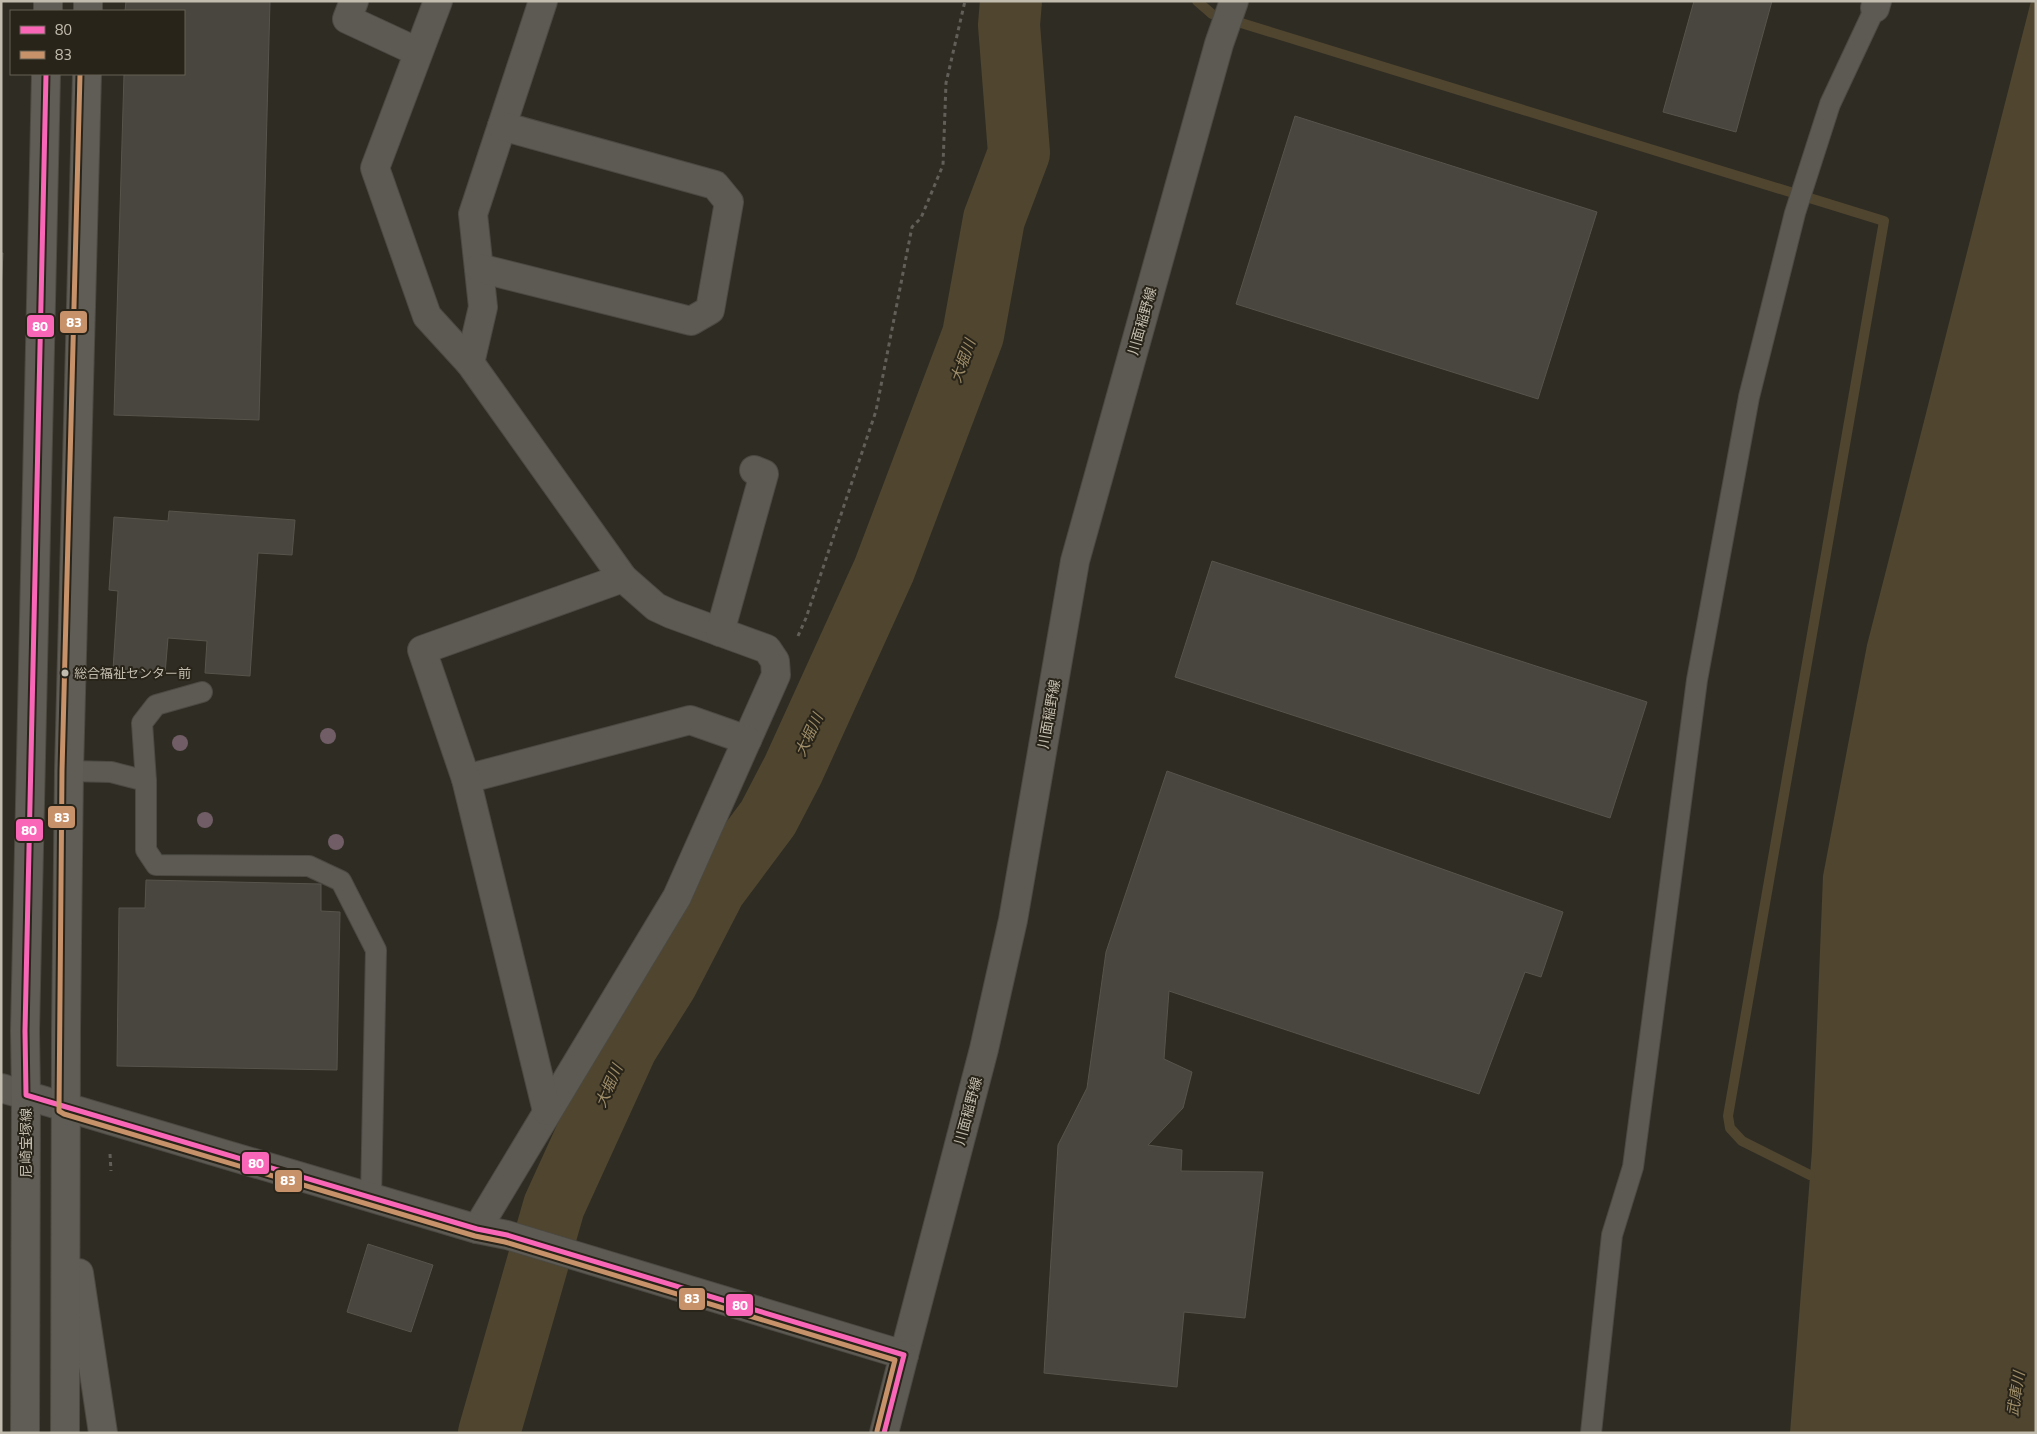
<svg xmlns="http://www.w3.org/2000/svg" width="2037" height="1434" viewBox="0 0 2037 1434" font-family="'Titillium Web','Noto Sans JP',sans-serif">
  <style>
    .water { fill: #50452f }
    .lines { fill: none; stroke-linecap: round; stroke-linejoin: round }
    .stream { stroke: #50452f; stroke-width: 10 }
    .river { stroke: #50452f; stroke-width: 62 }
    .building { fill: #49463f; stroke: #57544c }
    .service-casing { stroke: #4b4942; stroke-width: 22 }
    .minor-casing { stroke: #4b4942; stroke-width: 30 }
    .tertiary-casing { stroke: #4b4942; stroke-width: 30 }
    .primary-casing { stroke: #4c4941; stroke-width: 30 }
    .path { stroke: #625f59; stroke-width: 3; stroke-dasharray: 4 4; stroke-linecap: butt }
    .service { stroke: #5d5a54; stroke-width: 20 }
    .minor { stroke: #5d5a54; stroke-width: 28 }
    .tertiary { stroke: #5d5a54; stroke-width: 28 }
    .primary { stroke: #5f5d56; stroke-width: 28 }
    .bus-1-casing { stroke: #292419; stroke-width: 9 }
    .bus-2-casing { stroke: #292419; stroke-width: 9 }
    .bus-1 { stroke: #fa66b7; stroke-width: 5 }
    .bus-2 { stroke: #c7916a; stroke-width: 5 }
    .tree { fill: #705d65 }
    .bus-dot { fill: #c1bcad; stroke: #292419; stroke-width: 2 }
    .labels { text-anchor: middle; stroke-width: 4; stroke-linejoin: round; paint-order: stroke }
    .bus-label { font-size: 13px; fill: #c1bcad; stroke: #292419; text-anchor: start }
    .street-label { font-size: 14px; fill: #c1bcad; stroke: #292419 }
    .water-label { font-size: 15px; font-style: italic; fill: #9e8d68; stroke: #292419 }
    .line-badge { stroke: #292419; stroke-width: 2 }
    .badge-label { font-size: 14px; text-anchor: middle; font-weight: bold; fill: #fff }
  </style>
  <rect width="100%" height="100%" fill="#2f2c24"/>
  <polygon class="water" points="2031,1 2036,1 2036,1433 1790,1433 1812,1150 1823,876 1867,645"/>
  <g class="lines">
    <polyline class="stream" points="1197,1 1212,14 1884,221 1728,1116 1730,1128 1742,1141 1810,1175"/>
    <polyline class="river" points="489,1433 554,1206 627,1046 667,982 715,889 768,818 793,770 884,570 973,335 994,219 1019,153 1009,25 1011,1"/>
  </g>
  <g class="building">
    <polygon points="126,1 270,1 259,420 114,415 124,74 184,74 184,11 125,11"/>
    <polygon points="1694,1 1772,1 1736,132 1663,112"/>
    <polygon points="1295,116 1597,212 1538,399 1236,304"/>
    <polygon points="1,253 3,253 1,292"/>
    <polygon points="169,511 295,520 292,555 258,553 250,676 205,673 207,641 168,638 165,674 113,670 118,591 109,590 114,517 168,521"/>
    <polygon points="1212,561 1647,702 1610,818 1175,677"/>
    <polygon points="1167,771 1563,912 1541,977 1525,972 1479,1094 1169,991 1164,1059 1192,1072 1183,1108 1148,1145 1182,1150 1181,1171 1263,1172 1245,1318 1184,1312 1177,1387 1044,1373 1058,1145 1087,1088 1106,952"/>
    <polygon points="146,880 321,884 321,911 340,912 337,1070 117,1066 119,908 145,908"/>
    <polygon points="368,1244 433,1265 411,1332 347,1312"/>
  </g>
  <g class="lines">
    <defs>
      <g id="service">
        <polyline points="69,771 111,772 146,781 146,850 156,865 309,866 341,881 376,950 371,1198"/>
        <polyline points="146,781 142,723 156,705 202,692"/>
        <polyline points="1591,1433 1612,1235 1633,1167 1697,680 1749,397 1795,213 1830,104 1875,8"/>
      </g>
      <g id="minor">
        <polyline points="354,1 347,19 418,52"/>
        <polyline points="438,1 375,168 427,316 470,363"/>
        <polyline points="543,1 473,214 483,307 470,363 623,578 656,607 671,614 767,649 775,661 776,675 747,740"/>
        <polyline points="1875,8 1877,1"/>
        <polyline points="479,268 691,321 710,310 729,202 715,185 502,126"/>
        <polyline points="720,632 764,474 754,470"/>
        <polyline points="466,779 690,720 747,740 677,897 477,1229"/>
        <polyline points="1,1088 477,1229 507,1235 904,1355 984,1049 1013,920 1075,561 1219,44 1234,1"/>
        <polyline points="547,1111 466,779 422,650 623,578"/>
      </g>
      <polyline id="tertiary" points="884,1433 904,1355"/>
      <g id="primary">
        <polyline points="48,11 48,1"/>
        <polyline points="88,11 88,1"/>
        <polyline points="79,1273 103,1433"/>
        <polyline points="25,1433 26,1095 25,1031 46,74"/>
        <polyline points="65,1433 66,1031 69,771 87,74"/>
      </g>
    </defs>
    <use href="#service" class="service-casing"/>
    <use href="#minor" class="minor-casing"/>
    <use href="#tertiary" class="tertiary-casing"/>
    <use href="#primary" class="primary-casing"/>
    <g class="path">
      <polyline points="798,636 806,618 876,411 912,227 921,218 943,165 946,83 965,1"/>
      <polyline points="110,1154 111,1171"/>
    </g>
    <use href="#service" class="service"/>
    <use href="#minor" class="minor"/>
    <use href="#tertiary" class="tertiary"/>
    <use href="#primary" class="primary"/>
    <defs>
      <polyline id="bus-1" points="46,74 25,1031 26,1095 477,1229 507,1235 904,1355 884,1433"/>
      <polyline id="bus-2" points="80,74 62,771 59,1111 64,1114 475,1236 505,1242 895,1360 877,1431"/>
    </defs>
    <use href="#bus-1" class="bus-1-casing"/>
    <use href="#bus-2" class="bus-2-casing"/>
    <use href="#bus-1" class="bus-1"/>
    <use href="#bus-2" class="bus-2"/>
  </g>
  <g class="tree">
    <circle cx="328" cy="736" r="8"/>
    <circle cx="180" cy="743" r="8"/>
    <circle cx="205" cy="820" r="8"/>
    <circle cx="336" cy="842" r="8"/>
  </g>
  <circle class="bus-dot" cx="65" cy="673" r="4.5"/>
  <g class="labels">
    <g class="bus-label">
      <text x="74" y="678">総合福祉センター前</text>
    </g>
    <g class="street-label">
      <text transform="translate(1142 321) rotate(-74)" y="5">川面稲野線</text>
      <text transform="translate(1049 714) rotate(-80)" y="5">川面稲野線</text>
      <text transform="translate(968 1111) rotate(-75)" y="5">川面稲野線</text>
      <text transform="translate(26 1143) rotate(-90)" y="5">尼崎宝塚線</text>
    </g>
    <g class="water-label">
      <text transform="translate(963 361) rotate(-70)" y="5">大堀川</text>
      <text transform="translate(809 735) rotate(-65)" y="5">大堀川</text>
      <text transform="translate(609 1086) rotate(-66)" y="5">大堀川</text>
      <text transform="translate(2016 1394) rotate(-81)" y="5">武庫川</text>
    </g>
  </g>
  <g class="line-badge">
    <rect x="59" y="310" width="29" height="24" rx="5" fill="#c7916a"/>
    <rect x="26" y="314" width="29" height="24" rx="5" fill="#fa66b7"/>
    <rect x="47" y="805" width="29" height="24" rx="5" fill="#c7916a"/>
    <rect x="15" y="818" width="29" height="24" rx="5" fill="#fa66b7"/>
    <rect x="241" y="1151" width="29" height="24" rx="5" fill="#fa66b7"/>
    <rect x="274" y="1169" width="29" height="24" rx="5" fill="#c7916a"/>
    <rect x="678" y="1287" width="28" height="24" rx="5" fill="#c7916a"/>
    <rect x="725" y="1293" width="29" height="24" rx="5" fill="#fa66b7"/>
  </g>
  <g class="badge-label">
    <text x="74" y="327">83</text>
    <text x="40" y="331">80</text>
    <text x="62" y="822">83</text>
    <text x="29" y="835">80</text>
    <text x="256" y="1168">80</text>
    <text x="288" y="1185">83</text>
    <text x="692" y="1303">83</text>
    <text x="740" y="1310">80</text>
  </g>
  <rect width="2037" height="1434" fill="none" stroke="#c1bcad" stroke-width="5"/>
  <rect x="10" y="10" width="175" height="65" fill="#292419" stroke="#666154"/>
  <rect x="20" y="26" width="25" height="8" fill="#fa66b7" stroke="#666154"/>
  <text x="55" y="35" font-size="15" fill="#c1bcad">80</text>
  <rect x="20" y="51" width="25" height="8" fill="#c7916a" stroke="#666154"/>
  <text x="55" y="60" font-size="15" fill="#c1bcad">83</text>
</svg>
